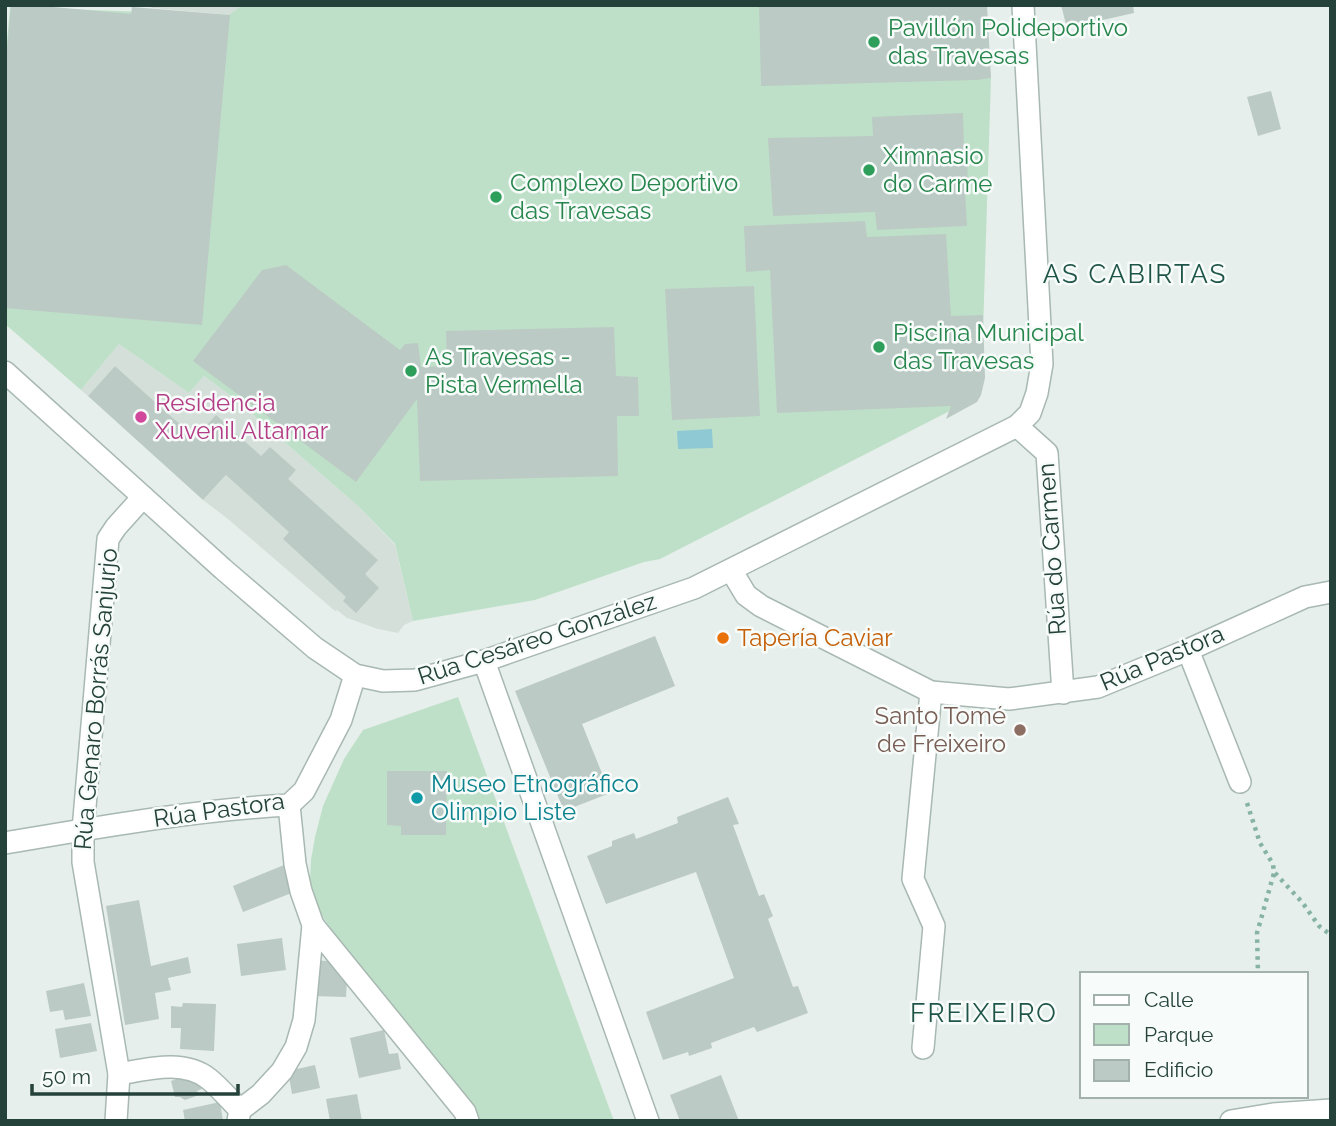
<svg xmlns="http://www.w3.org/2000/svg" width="1336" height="1126" viewBox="0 0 1336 1126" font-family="Raleway,sans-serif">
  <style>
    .built { fill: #d4dfda }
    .green { fill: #bfe0c8 }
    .water { fill: #8ec9d4 }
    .building { fill: #bbcac4 }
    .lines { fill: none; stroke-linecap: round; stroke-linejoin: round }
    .street-casing { stroke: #a8b8b2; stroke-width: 24 }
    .path { stroke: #86b3a5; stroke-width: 4.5; stroke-dasharray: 3.5 5; stroke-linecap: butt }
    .street { stroke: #fff; stroke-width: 21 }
    .leisure-dot { fill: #2e9e5b; stroke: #f7fbf9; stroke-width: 2.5 }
    .hotel-dot { fill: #d1479c; stroke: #f7fbf9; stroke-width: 2.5 }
    .food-dot { fill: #e8710a; stroke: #f7fbf9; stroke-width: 2.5 }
    .education-dot { fill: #8d6e63; stroke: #f7fbf9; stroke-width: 2.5 }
    .culture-dot { fill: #0f9aa8; stroke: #f7fbf9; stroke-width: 2.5 }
    .labels { text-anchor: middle; stroke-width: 5; stroke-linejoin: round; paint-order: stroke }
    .leisure-label { font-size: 24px; fill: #27864d; stroke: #f7fbf9; text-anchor: start }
    .hotel-label { font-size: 24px; fill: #b23c85; stroke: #f7fbf9; text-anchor: start }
    .street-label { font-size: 24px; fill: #24423a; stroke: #f7fbf9 }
    .food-label { font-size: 24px; fill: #c56008; stroke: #f7fbf9; text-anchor: start }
    .education-label { font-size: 24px; fill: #785e54; stroke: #f7fbf9; text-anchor: end }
    .culture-label { font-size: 24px; fill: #0d838f; stroke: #f7fbf9; text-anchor: start }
    .neighbourhood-label { font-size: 26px; letter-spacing: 2px; fill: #1f5548; stroke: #f7fbf9 }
  </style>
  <rect width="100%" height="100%" fill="#e6efeb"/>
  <g class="built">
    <polygon points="149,5 243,5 230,15 152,8"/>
    <polygon points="119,344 189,393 204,376 234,398 358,506 395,545 413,621 404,625 398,633 378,629 347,618 337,610 335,611 228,519 203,500 230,471 115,366 88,396 81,390"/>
  </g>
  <g class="green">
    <polygon points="243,5 981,5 991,78 981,395 660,559 644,562 535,600 413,621 395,544 358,506 234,398 204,376 189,393 119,344 81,390 5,324 5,64 10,7 229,15"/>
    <polygon points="458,697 614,1121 474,1121 339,940 322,916 315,900 310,880 311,860 315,837 323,806 344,759 363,730"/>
  </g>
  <polygon class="water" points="712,429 713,448 678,449 677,431"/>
  <g class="building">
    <polygon points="11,5 31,5 131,14 132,7 230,15 202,325 5,308 5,71"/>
    <polygon points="759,5 987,5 991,78 976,80 761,86"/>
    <polygon points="1061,5 1133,5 1134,13 1067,28"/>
    <polygon points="1271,91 1281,129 1258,136 1247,97"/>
    <polygon points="963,113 964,149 967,148 968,191 965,191 967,226 877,230 875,212 773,216 768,138 873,136 872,117"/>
    <polygon points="865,221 867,237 946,234 951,316 983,315 985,378 981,395 977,402 946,419 951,406 777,413 770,270 746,272 744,226"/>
    <polygon points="286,265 400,350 405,344 418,343 421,367 447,366 446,331 614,327 616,376 638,377 639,416 617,416 618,476 420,481 417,399 356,482 193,361 262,270"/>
    <polygon points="754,286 760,416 672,420 665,289"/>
    <polygon points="115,366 195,438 216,415 261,456 270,447 296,470 288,479 378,560 365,574 379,588 356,613 343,601 346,597 283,539 289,532 226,475 203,500 88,396"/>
    <polygon points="655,636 675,686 582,724 610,793 564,811 515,691"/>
    <polygon points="387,771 447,771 446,835 401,835 401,826 387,825"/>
    <polygon points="728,797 739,824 733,825 759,896 764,894 773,916 768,919 793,987 798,986 808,1013 757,1032 754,1027 711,1043 712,1048 689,1056 688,1052 663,1060 646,1012 734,978 696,872 606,904 587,856 612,846 612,841 634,833 636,839 678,823 677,817"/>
    <polygon points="284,865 294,892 243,912 233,886"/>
    <polygon points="139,900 151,966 188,957 191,973 168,978 171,990 155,993 159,1019 125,1025 106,906"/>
    <polygon points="282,938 286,970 241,976 237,944"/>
    <polygon points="313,960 342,962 341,979 347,980 346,997 311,996"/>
    <polygon points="84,983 91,1016 65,1020 63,1010 50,1012 46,991"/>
    <polygon points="183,1003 216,1004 214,1051 180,1049 181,1028 171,1028 171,1006 182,1007"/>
    <polygon points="91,1023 97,1051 60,1058 55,1029"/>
    <polygon points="384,1030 389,1054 398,1053 401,1069 359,1078 350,1038"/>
    <polygon points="315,1065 320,1088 292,1094 288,1071"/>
    <polygon points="190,1074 204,1088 197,1091 199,1095 185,1100 180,1097 175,1097 171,1081"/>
    <polygon points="721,1075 739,1121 680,1121 670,1095"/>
    <polygon points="357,1094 362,1121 330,1121 326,1099"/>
    <polygon points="220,1102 223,1121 185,1121 183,1110"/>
  </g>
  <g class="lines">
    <defs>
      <g id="street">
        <polyline points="5,372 223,569 315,648 355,675 383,681 415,680 484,661 694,588 1017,426 1030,413 1037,393 1042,364 1023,5"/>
        <polyline points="1017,426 1047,453 1063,693"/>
        <polyline points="731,570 746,595 761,606 931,692 1009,699 1098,687 1188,650 1305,597 1331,592"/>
        <polyline points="1188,650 1240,782"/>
        <polyline points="484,661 648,1121"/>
        <path d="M5 843C99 827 194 810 289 805L304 791 341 720 355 675"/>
        <polyline points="313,925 465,1112 468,1121"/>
        <polyline points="923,1048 934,926 913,879 931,692"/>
        <path d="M119 1074C148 1069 184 1059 209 1079 220 1088 230 1100 240 1110"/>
        <polyline points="116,1121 119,1074 83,862 83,830 108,539 116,527 143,497"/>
        <polyline points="238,1121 240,1110 261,1094 282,1071 296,1047 304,1020 313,925 301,891 295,864 289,805"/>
        <polyline points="1231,1121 1273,1114 1331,1110"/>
      </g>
    </defs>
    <use href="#street" class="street-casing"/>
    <g class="path">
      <polyline points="1247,803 1260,843 1273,864 1274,873 1257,933 1258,974"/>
      <polyline points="1275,873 1302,902 1319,926 1331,935"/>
    </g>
    <use href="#street" class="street"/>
  </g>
  <g class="leisure-dot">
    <circle cx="874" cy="42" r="7"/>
    <circle cx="869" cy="170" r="7"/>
    <circle cx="496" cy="197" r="7"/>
    <circle cx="879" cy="347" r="7"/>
    <circle cx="411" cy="371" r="7"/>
  </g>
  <circle class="hotel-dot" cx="141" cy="417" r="7"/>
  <circle class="food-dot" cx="723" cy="638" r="7"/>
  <circle class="education-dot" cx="1020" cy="730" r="7"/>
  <circle class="culture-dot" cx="417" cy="798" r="7"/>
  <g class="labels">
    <g class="leisure-label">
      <text x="888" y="36">Pavillón Polideportivo<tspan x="888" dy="28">das Travesas</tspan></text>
      <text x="883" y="164">Ximnasio<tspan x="883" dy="28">do Carme</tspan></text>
      <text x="510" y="191">Complexo Deportivo<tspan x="510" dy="28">das Travesas</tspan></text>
      <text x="893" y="341">Piscina Municipal<tspan x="893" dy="28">das Travesas</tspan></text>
      <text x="425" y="365">As Travesas -<tspan x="425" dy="28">Pista Vermella</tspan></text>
    </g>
    <g class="hotel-label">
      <text x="155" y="411">Residencia<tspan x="155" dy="28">Xuvenil Altamar</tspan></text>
    </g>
    <g class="street-label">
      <text transform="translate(1052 549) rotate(-94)" y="8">Rúa do Carmen</text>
      <text transform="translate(537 639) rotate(-18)" y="8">Rúa Cesáreo González</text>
      <text transform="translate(1162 658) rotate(-23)" y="8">Rúa Pastora</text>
      <text transform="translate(96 699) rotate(-85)" y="8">Rúa Genaro Borrás Sanjurjo</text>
      <text transform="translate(219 810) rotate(-8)" y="8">Rúa Pastora</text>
    </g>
    <g class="food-label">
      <text x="737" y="646">Tapería Caviar</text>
    </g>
    <g class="education-label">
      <text x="1006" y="724">Santo Tomé<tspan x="1006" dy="28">de Freixeiro</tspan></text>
    </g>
    <g class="culture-label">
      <text x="431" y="792">Museo Etnográfico<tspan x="431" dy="28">Olimpio Liste</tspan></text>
    </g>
    <g class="neighbourhood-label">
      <text x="1135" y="283">AS CABIRTAS</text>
      <text x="984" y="1022">FREIXEIRO</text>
    </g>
  </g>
  <rect width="1336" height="1126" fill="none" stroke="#24423a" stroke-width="14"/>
  <rect x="1080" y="972" width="228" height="126" fill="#f7fbf9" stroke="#a3b1ad" stroke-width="2"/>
  <rect x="1094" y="995" width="35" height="10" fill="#ffffff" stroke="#a3b1ad" stroke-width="2"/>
  <text x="1144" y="1007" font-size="21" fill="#24423a">Calle</text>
  <rect x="1094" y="1024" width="35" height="21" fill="#bfe0c8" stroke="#a3b1ad" stroke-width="2"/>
  <text x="1144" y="1042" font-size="21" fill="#24423a">Parque</text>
  <rect x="1094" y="1060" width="35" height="21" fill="#bbcac4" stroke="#a3b1ad" stroke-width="2"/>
  <text x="1144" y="1077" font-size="21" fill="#24423a">Edificio</text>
  <path d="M32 1084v10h206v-10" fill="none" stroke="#24423a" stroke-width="3.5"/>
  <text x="42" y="1084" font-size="21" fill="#24423a" stroke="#f7fbf9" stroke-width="5" paint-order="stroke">50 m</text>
</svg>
